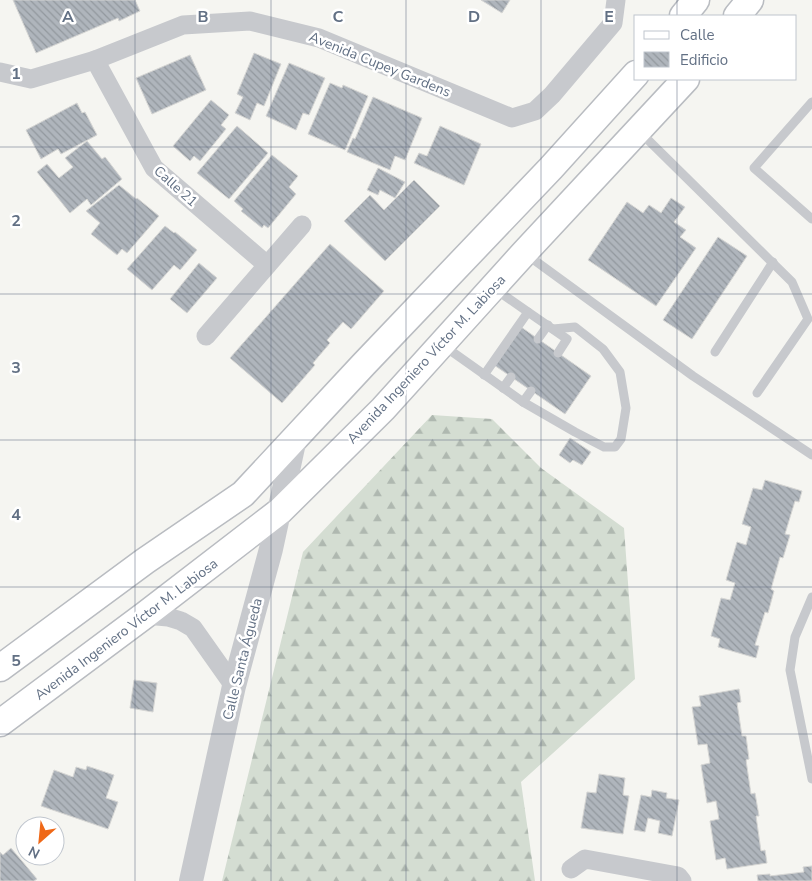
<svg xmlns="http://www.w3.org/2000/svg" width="812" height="881" viewBox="0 0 812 881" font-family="'Nunito Sans',sans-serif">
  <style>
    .forest { fill: url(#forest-firs) }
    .building { fill: url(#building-back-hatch); stroke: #d6d6d4 }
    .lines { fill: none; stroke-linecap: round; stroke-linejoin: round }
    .secondary-casing { stroke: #b9bcc1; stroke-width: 29 }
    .service { stroke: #c7c9cd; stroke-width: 9 }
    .minor { stroke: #c7c9cd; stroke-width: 19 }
    .tertiary { stroke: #c7c9cd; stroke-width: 24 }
    .secondary { stroke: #fff; stroke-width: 26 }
    .grid { fill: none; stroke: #627084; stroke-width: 1; stroke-opacity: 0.55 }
    .labels { text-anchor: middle; stroke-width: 5; stroke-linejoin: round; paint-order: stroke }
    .street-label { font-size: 14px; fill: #627084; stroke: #fff }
    .grid-label { font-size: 16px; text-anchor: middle; font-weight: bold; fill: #627084; stroke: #fff; stroke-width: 5; stroke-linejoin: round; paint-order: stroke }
  </style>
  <defs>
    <pattern id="forest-firs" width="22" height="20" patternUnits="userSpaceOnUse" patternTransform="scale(1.25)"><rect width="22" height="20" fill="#d4ddd2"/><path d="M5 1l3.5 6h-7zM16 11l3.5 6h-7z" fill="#afb8b0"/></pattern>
    <pattern id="building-back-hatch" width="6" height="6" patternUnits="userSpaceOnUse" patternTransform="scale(1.25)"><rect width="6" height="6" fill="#afb5bc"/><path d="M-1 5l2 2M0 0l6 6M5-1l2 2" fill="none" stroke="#92989e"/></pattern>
  </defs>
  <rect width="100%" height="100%" fill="#f5f5f1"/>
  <polygon class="forest" points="432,415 492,419 541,468 624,528 635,679 521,782 535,881 222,881 303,552"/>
  <g class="building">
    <polygon points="13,0 135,0 140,11 119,21 118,18 36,53"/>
    <polygon points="481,0 510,0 502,13"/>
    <polygon points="254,53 281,64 264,106 257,103 250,120 235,113 243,97 237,94"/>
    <polygon points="190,55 206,90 152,114 136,78"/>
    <polygon points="289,63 325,78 309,115 303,113 296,130 266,116"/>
    <polygon points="330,83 342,88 343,85 368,96 345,150 308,134"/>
    <polygon points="373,97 422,118 405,160 395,156 390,170 347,152 353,138 355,139"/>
    <polygon points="211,100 229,115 221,125 226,129 200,161 194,156 190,161 173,146"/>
    <polygon points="77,103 82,113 85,112 97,135 61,154 58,149 41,159 26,130"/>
    <polygon points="237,126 268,153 229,199 197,173"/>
    <polygon points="440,126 481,144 464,185 414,163 419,153 427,156"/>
    <polygon points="87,141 102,159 105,157 122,179 91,205 87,199 70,213 37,172 47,164 59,178 73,167 65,158"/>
    <polygon points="272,155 298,176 289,187 296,194 268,228 264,225 262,228 241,211 243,209 234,201"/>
    <polygon points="378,168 405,182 395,198 380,190 378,195 367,190"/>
    <polygon points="414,180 440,206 385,261 344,221 370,195 384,210"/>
    <polygon points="119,185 136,199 137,198 159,216 127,253 122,249 117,255 91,234 100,223 86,211"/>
    <polygon points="671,198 685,207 674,222 686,230 680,237 696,248 656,306 588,260 627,202 643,213 649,205 661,213"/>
    <polygon points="165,226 174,233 175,232 197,250 180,270 174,265 152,290 127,269"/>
    <polygon points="718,237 747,256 692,339 663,320"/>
    <polygon points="330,244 384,291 351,329 343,322 327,340 330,343 313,363 315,365 282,403 230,358"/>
    <polygon points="199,263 217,278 187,313 170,299"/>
    <polygon points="521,327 591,376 565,414 494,365"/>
    <polygon points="570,438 591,452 582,465 573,460 570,463 559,455"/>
    <polygon points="765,480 802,491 799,502 795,501 785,534 790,535 783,558 780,557 771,589 774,591 768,613 765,612 755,645 759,646 756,658 718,647 720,639 711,636 721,598 730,600 735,583 726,580 737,542 746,545 751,527 742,524 753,488 762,490"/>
    <polygon points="134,680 157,683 153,712 130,708"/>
    <polygon points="739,689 741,702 737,703 742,736 746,736 749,759 746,760 751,794 755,793 759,816 756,816 761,851 765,850 767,863 727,869 725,858 716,860 710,821 719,819 716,801 707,803 701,765 710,763 707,744 698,745 692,707 701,706 699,696"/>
    <polygon points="87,766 114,775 106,798 118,802 108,829 41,806 54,770 73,777 76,767 86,770"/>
    <polygon points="599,774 625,778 623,795 629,796 623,834 581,828 587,792 596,793"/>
    <polygon points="652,790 667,793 666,798 679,800 672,836 658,833 660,821 648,818 645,832 634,830 641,795 651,797"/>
    <polygon points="11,848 37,879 34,881 0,881 0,852 3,855"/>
    <polygon points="812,866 812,881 758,881 757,875 770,874 770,876 804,872 803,867"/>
  </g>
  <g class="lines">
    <defs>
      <g id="secondary">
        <polyline points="683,16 696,0"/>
        <polyline points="737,16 750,0"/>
        <polyline points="0,668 145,561 243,494 364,364 551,168 636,74"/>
        <polyline points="0,723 145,615 280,511 383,409 524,253 686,79"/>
      </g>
    </defs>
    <use href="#secondary" class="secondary-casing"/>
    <g class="service">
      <polyline points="812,102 754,168 812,219"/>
      <polyline points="640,132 792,282 808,319 757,393"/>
      <polyline points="526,254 693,376 812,455"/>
      <polyline points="528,312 567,339 558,353"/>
      <polyline points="538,339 548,325"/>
      <polyline points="444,346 523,402 575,432 604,447 615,447 621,439 626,408 620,372 603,349 575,327 553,329"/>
      <polyline points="715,352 773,262"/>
      <polyline points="484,375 528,312 495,289"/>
      <polyline points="503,388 511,377"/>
      <polyline points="523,402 531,391"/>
      <polyline points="812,597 795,637 790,670 812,779"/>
    </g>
    <g class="minor">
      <polyline points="95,60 154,168 267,265"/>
      <polyline points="0,72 31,79 95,60 183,25 250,21 319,38 512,118 535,111 552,95 613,23 616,0"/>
      <polyline points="206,336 302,225"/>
      <polyline points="145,615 168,617 181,621 193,628 234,686"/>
      <polyline points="571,869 585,859 678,876 682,881"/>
    </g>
    <polyline class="tertiary" points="191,881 234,686 271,549 295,438"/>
    <use href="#secondary" class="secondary"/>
  </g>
  <path class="grid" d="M135 0V881M271 0V881M406 0V881M541 0V881M677 0V16M677 79V881M0 147H812M0 294H812M0 440H812M0 587H812M0 734H812"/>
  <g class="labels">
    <g class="street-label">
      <text transform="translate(380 64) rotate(22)" y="5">Avenida Cupey Gardens</text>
      <text transform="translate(176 186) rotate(42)" y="5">Calle 21</text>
      <text transform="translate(426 359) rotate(-47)" y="5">Avenida Ingeniero Víctor M. Labiosa</text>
      <text transform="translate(126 629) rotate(-37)" y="5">Avenida Ingeniero Víctor M. Labiosa</text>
      <text transform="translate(242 659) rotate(-76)" y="5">Calle Santa Águeda</text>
    </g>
  </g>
  <g class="grid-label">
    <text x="68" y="22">A</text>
    <text x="203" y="22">B</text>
    <text x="338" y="22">C</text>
    <text x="474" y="22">D</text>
    <text x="609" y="22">E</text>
    <text x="16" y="79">1</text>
    <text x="16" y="226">2</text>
    <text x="16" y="373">3</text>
    <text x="16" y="520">4</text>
    <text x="16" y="666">5</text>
  </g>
  <rect x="634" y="15" width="162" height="65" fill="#ffffff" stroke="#c0c6ce"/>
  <rect x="644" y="31" width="25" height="8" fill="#ffffff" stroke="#c0c6ce"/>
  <text x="680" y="40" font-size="15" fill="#627084">Calle</text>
  <rect x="644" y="52" width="25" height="15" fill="url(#building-back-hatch)" stroke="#c0c6ce"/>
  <text x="680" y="65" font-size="15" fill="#627084">Edificio</text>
  <g transform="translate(40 841) rotate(207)"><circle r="24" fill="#ffffff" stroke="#c0c6ce"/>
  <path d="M0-4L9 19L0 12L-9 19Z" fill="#ef6817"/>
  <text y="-8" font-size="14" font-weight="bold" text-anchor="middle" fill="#627084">N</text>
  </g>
</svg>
